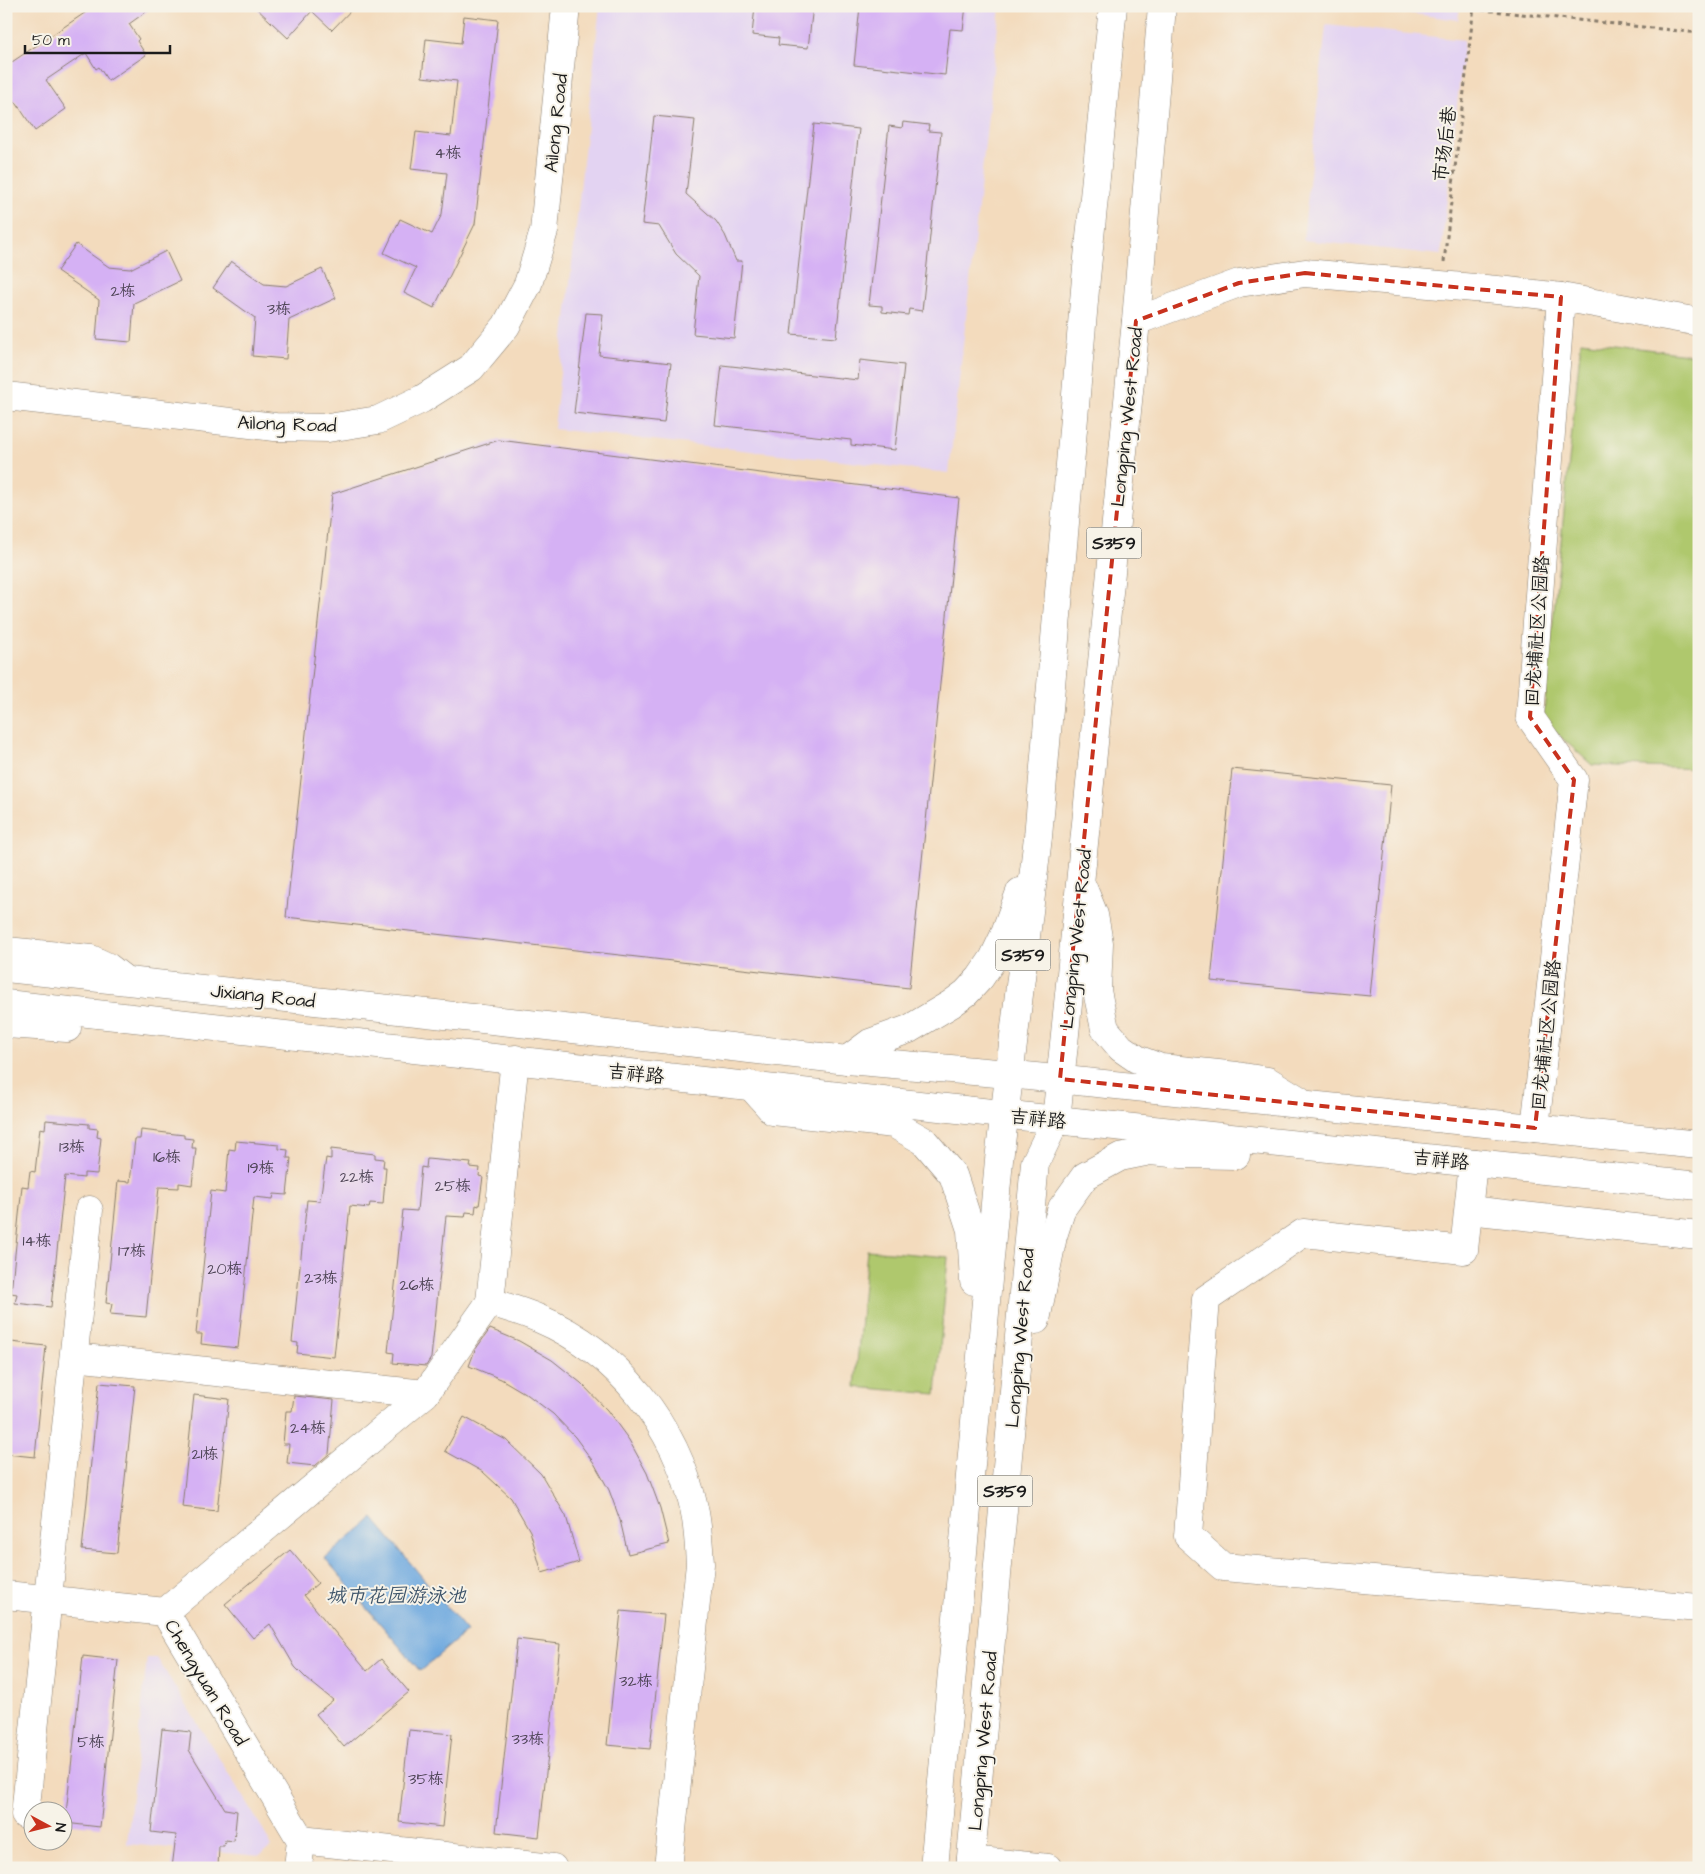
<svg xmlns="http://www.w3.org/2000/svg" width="1705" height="1874" viewBox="0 0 1705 1874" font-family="'Architects Daughter','LXGW WenKai TC',sans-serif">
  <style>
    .built { fill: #e3d3f2 }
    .green { fill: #afc86d; stroke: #667244 }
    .water { fill: #6ea9df; stroke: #45627e }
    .building { fill: #d5b1f4 }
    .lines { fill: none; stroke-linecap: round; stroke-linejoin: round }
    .minor-casing { stroke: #887c6c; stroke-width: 29 }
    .major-casing { stroke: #887c6c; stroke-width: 29 }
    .path { stroke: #887c6c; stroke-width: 3; stroke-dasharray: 4 4; stroke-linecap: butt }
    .minor { stroke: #fff; stroke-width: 28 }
    .major { stroke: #fff; stroke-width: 28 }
    .marked { fill: none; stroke: #c8321e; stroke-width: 4; stroke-dasharray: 10 6; stroke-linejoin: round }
    .labels { text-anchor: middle; stroke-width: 4; stroke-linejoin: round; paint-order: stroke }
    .number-label { font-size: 16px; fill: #4a4152 }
    .shield { fill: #f7f3e8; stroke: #5e5c59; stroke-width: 1 }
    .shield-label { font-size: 18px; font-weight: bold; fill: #1c1c1c }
    .street-label { font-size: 19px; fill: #1c1c1c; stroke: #f7f3e8 }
    .water-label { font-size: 20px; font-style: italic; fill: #3d546a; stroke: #f7f3e8 }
  </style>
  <rect width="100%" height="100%" fill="#f7f3e8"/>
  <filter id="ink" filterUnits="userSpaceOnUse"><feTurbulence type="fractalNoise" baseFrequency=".02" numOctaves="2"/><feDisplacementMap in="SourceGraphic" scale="10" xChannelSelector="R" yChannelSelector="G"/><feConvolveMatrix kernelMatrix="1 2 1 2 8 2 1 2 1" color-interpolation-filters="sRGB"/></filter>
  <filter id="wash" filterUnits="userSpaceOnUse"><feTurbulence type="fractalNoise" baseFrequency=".0096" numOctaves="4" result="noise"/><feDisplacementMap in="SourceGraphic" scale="20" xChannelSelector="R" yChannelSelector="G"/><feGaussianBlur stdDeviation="1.12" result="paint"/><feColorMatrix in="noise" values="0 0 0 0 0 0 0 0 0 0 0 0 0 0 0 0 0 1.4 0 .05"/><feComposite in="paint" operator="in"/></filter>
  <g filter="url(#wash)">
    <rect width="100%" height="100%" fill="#f3dbbd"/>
    <g class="built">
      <polygon points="600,6 1000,6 949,473 554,429"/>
      <polygon points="1358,6 1460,6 1458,20"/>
      <polygon points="1326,25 1464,40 1441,255 1303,240"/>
      <polygon points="147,1658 157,1658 269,1839 271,1847 260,1856 127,1844"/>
    </g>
    <g class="green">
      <polygon points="1581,341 1687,354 1699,358 1699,769 1592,765 1543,721"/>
      <polygon points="867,1250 948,1257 936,1394 855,1387"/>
    </g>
    <polygon class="water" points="373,1518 467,1631 420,1671 325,1558"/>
    <g id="blocks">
      <g class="building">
        <polygon points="95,6 154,6 129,24 139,39 137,41 146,55 108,81 99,67 96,69 86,53 46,80 66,109 35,131 15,101 6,107 6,66"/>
        <polygon points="254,6 355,6 332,30 312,11 288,38"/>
        <polygon points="755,6 813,6 808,48 778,45 779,38 752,35"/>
        <polygon points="860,6 966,6 963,30 950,29 945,75 854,65"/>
        <polygon points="464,16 498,20 475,224 434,308 404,293 416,268 384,253 400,219 432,234 442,214 447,173 411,169 416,132 451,136 457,81 422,77 426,39 461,43"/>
        <polygon points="654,116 695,120 686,194 716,221 725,235 736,261 742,261 734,338 693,334 699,276 676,254 659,226 642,224"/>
        <polygon points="903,122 929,125 928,131 941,132 922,311 909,309 908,315 882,312 882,306 869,305 889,126 902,128"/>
        <polygon points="814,124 859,129 836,338 791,334"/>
        <polygon points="76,244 109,267 130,269 166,251 180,281 134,303 131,342 96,339 99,300 57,271"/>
        <polygon points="231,261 264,284 286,286 322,269 336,298 289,320 286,359 252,356 255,318 213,288"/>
        <polygon points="586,313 603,314 599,355 671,363 664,423 574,413"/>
        <polygon points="860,360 904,365 895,450 851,445 851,440 715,425 722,365 858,380"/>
        <polygon points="499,440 959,498 909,988 286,917 332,494"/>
        <polygon points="1232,769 1391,785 1370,996 1211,981"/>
        <polygon points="46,1120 89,1124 89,1128 98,1129 97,1137 101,1138 97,1174 84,1173 84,1178 65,1176 51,1307 15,1303 17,1294 11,1293 22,1186 28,1187 30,1171 35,1172 40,1128 45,1129"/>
        <polygon points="141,1130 184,1135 184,1138 193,1139 192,1148 196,1148 192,1185 179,1183 179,1188 159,1187 146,1317 110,1314 112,1304 106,1303 118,1181 130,1182 135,1139 140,1139"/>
        <polygon points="236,1141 279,1145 279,1149 288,1150 287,1158 291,1158 287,1195 274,1194 273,1199 254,1197 238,1348 201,1344 202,1334 196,1334 211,1191 225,1193 229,1149 235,1150"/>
        <polygon points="331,1149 375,1154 375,1158 384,1159 383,1167 386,1167 383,1204 370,1203 369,1208 350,1206 334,1357 297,1353 298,1343 292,1342 307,1200 320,1201 326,1158 331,1159"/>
        <polygon points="427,1159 471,1163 470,1167 480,1168 479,1176 483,1177 479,1206 476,1205 475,1213 466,1212 465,1217 446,1216 431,1358 426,1366 393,1363 394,1353 388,1352 403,1210 417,1211 421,1167 426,1168"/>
        <polygon points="490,1329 519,1341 552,1360 581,1383 607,1410 629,1440 647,1473 660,1508 669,1544 628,1554 620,1520 609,1490 594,1463 575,1437 553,1414 528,1395 501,1379 469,1366 475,1350"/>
        <polygon points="11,1342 46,1346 35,1457 6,1454 6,1390"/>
        <polygon points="99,1383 135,1386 117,1553 82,1550"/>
        <polygon points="194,1395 229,1399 217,1511 182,1507"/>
        <polygon points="294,1396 334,1400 329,1454 315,1466 287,1463 289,1444 283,1444 286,1411 292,1411"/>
        <polygon points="464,1417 506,1440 541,1474 566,1516 579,1562 542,1573 530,1531 511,1498 483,1472 445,1451"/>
        <polygon points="290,1550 318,1583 304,1595 367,1671 381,1659 409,1692 344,1747 316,1714 333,1700 307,1679 295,1667 270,1624 253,1638 225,1604"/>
        <polygon points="621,1611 664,1615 650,1749 607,1745"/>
        <polygon points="517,1639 560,1644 539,1837 496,1832"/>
        <polygon points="83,1656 118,1660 100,1827 65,1823"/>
        <polygon points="162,1729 191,1732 189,1750 225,1809 237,1811 234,1841 225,1840 224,1846 219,1846 218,1868 172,1868 176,1835 151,1832"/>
        <polygon points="409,1730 452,1734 442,1827 399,1822"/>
      </g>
    </g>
  </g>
  <g filter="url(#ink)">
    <use href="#blocks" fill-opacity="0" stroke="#887c6c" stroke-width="1"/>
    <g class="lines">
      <defs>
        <g id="minor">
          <polyline points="1136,321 1239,283 1305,273 1508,291 1561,297 1699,322"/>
          <polyline points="6,396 275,427 328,428 378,420 422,399 471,368 506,326 528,284 544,231 566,6"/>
          <polyline points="6,951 91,959 108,967 125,980"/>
          <path d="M515 1059 490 1302C507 1307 524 1312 540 1319 618 1352 676 1426 694 1508 698 1526 699 1545 700 1564L668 1868"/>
          <polyline points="1535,1128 1574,780 1530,717 1561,297"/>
          <polyline points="1473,1163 1464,1250 1303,1233 1206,1299 1188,1536 1223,1567 1699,1608"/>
          <polyline points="1469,1210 1699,1235"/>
          <polyline points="74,1357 425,1394"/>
          <polyline points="6,1595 165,1612 301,1840 298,1868"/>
          <polyline points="165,1612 425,1394 490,1302"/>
          <polyline points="25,1815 89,1210"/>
          <polyline points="301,1840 553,1868"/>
          <polyline points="971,1860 1048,1868"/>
        </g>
        <g id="major">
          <polyline points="1083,888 1094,915 1099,943 1097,991 1105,1029 1121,1048 1137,1059 1161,1068 1237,1076 1268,1081 1299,1100"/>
          <polyline points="6,968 520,1023 847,1060 1008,1074 1699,1145"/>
          <polyline points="6,1004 1056,1120 1699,1186"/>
          <polyline points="6,1024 67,1028"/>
          <polyline points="847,1060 870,1043 909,1029 951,1004 966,993 980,978 993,959 1003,938 1020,892"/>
          <polyline points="750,1085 773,1111 894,1124 924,1141 953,1175 971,1230 974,1281"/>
          <polyline points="1036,1320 1053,1236 1062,1208 1085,1176 1120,1157 1150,1151 1182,1154 1236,1155"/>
          <polyline points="934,1868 999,1160 1038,837 1086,278 1113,6"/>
          <polyline points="970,1868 1035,1163 1056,1120 1065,1034 1136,321 1162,6"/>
        </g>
      </defs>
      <use href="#minor" class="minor-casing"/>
      <use href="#major" class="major-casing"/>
      <g class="path">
        <polyline points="1474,9 1699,33"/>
        <polyline points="1444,262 1474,6"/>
      </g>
      <use href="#minor" class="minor"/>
      <use href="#major" class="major"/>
    </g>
  </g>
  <path class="marked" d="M1305 273 1561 297 1530 717 1574 780 1535 1128 1060 1079 1136 321 1239 283Z"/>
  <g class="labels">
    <g class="number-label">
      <text x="448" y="158">4栋</text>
      <text x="123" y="296">2栋</text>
      <text x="279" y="314">3栋</text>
      <text x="72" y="1152">13栋</text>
      <text x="167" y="1162">16栋</text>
      <text x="261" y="1173">19栋</text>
      <text x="357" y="1182">22栋</text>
      <text x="453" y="1191">25栋</text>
      <text x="37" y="1246">14栋</text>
      <text x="132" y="1256">17栋</text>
      <text x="225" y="1274">20栋</text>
      <text x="321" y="1283">23栋</text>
      <text x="417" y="1290">26栋</text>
      <text x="308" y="1433">24栋</text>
      <text x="205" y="1459">21栋</text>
      <text x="636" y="1686">32栋</text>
      <text x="528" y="1744">33栋</text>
      <text x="91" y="1747">5栋</text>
      <text x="426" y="1784">35栋</text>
    </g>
    <g class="shield">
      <rect x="1086.5" y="527.5" width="55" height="31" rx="4"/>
      <rect x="995.5" y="939.5" width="55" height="31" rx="4"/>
      <rect x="977.5" y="1475.5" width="55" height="31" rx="4"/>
    </g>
    <g class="shield-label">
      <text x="1114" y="549">S359</text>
      <text x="1023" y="961">S359</text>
      <text x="1005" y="1497">S359</text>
    </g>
    <g class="street-label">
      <text transform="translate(555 123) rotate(-84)" y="7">Ailong Road</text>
      <text transform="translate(1444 144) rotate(-83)" y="7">市场后巷</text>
      <text transform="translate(1126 417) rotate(-84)" y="7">Longping West Road</text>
      <text transform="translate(287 423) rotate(2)" y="7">Ailong Road</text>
      <text transform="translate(1536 631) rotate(-86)" y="7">回龙埔社区公园路</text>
      <text transform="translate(1075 939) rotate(-84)" y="7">Longping West Road</text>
      <text transform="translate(263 995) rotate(6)" y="7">Jixiang Road</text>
      <text transform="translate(1545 1035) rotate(-84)" y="7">回龙埔社区公园路</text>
      <text transform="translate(636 1073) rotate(6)" y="7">吉祥路</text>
      <text transform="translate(1038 1118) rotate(6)" y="7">吉祥路</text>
      <text transform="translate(1441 1159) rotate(6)" y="7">吉祥路</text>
      <text transform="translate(1019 1338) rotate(-85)" y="7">Longping West Road</text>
      <text transform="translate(207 1682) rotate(59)" y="7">Chengyuan Road</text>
      <text transform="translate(982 1741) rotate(-85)" y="7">Longping West Road</text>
    </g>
    <g class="water-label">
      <text x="396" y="1602">城市花园游泳池</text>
    </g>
  </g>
  <rect width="1705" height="1874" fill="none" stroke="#f7f3e8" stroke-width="25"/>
  <g transform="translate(48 1826) rotate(97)"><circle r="24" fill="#f7f3e8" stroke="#9f9d96"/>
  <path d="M0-4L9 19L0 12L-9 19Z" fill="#c8321e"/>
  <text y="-8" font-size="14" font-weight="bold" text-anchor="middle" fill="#1c1c1c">N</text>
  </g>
  <path d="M25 45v8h145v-8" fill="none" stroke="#1c1c1c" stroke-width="2.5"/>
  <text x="32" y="45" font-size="15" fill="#1c1c1c" stroke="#f7f3e8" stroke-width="4" paint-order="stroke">50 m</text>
</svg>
